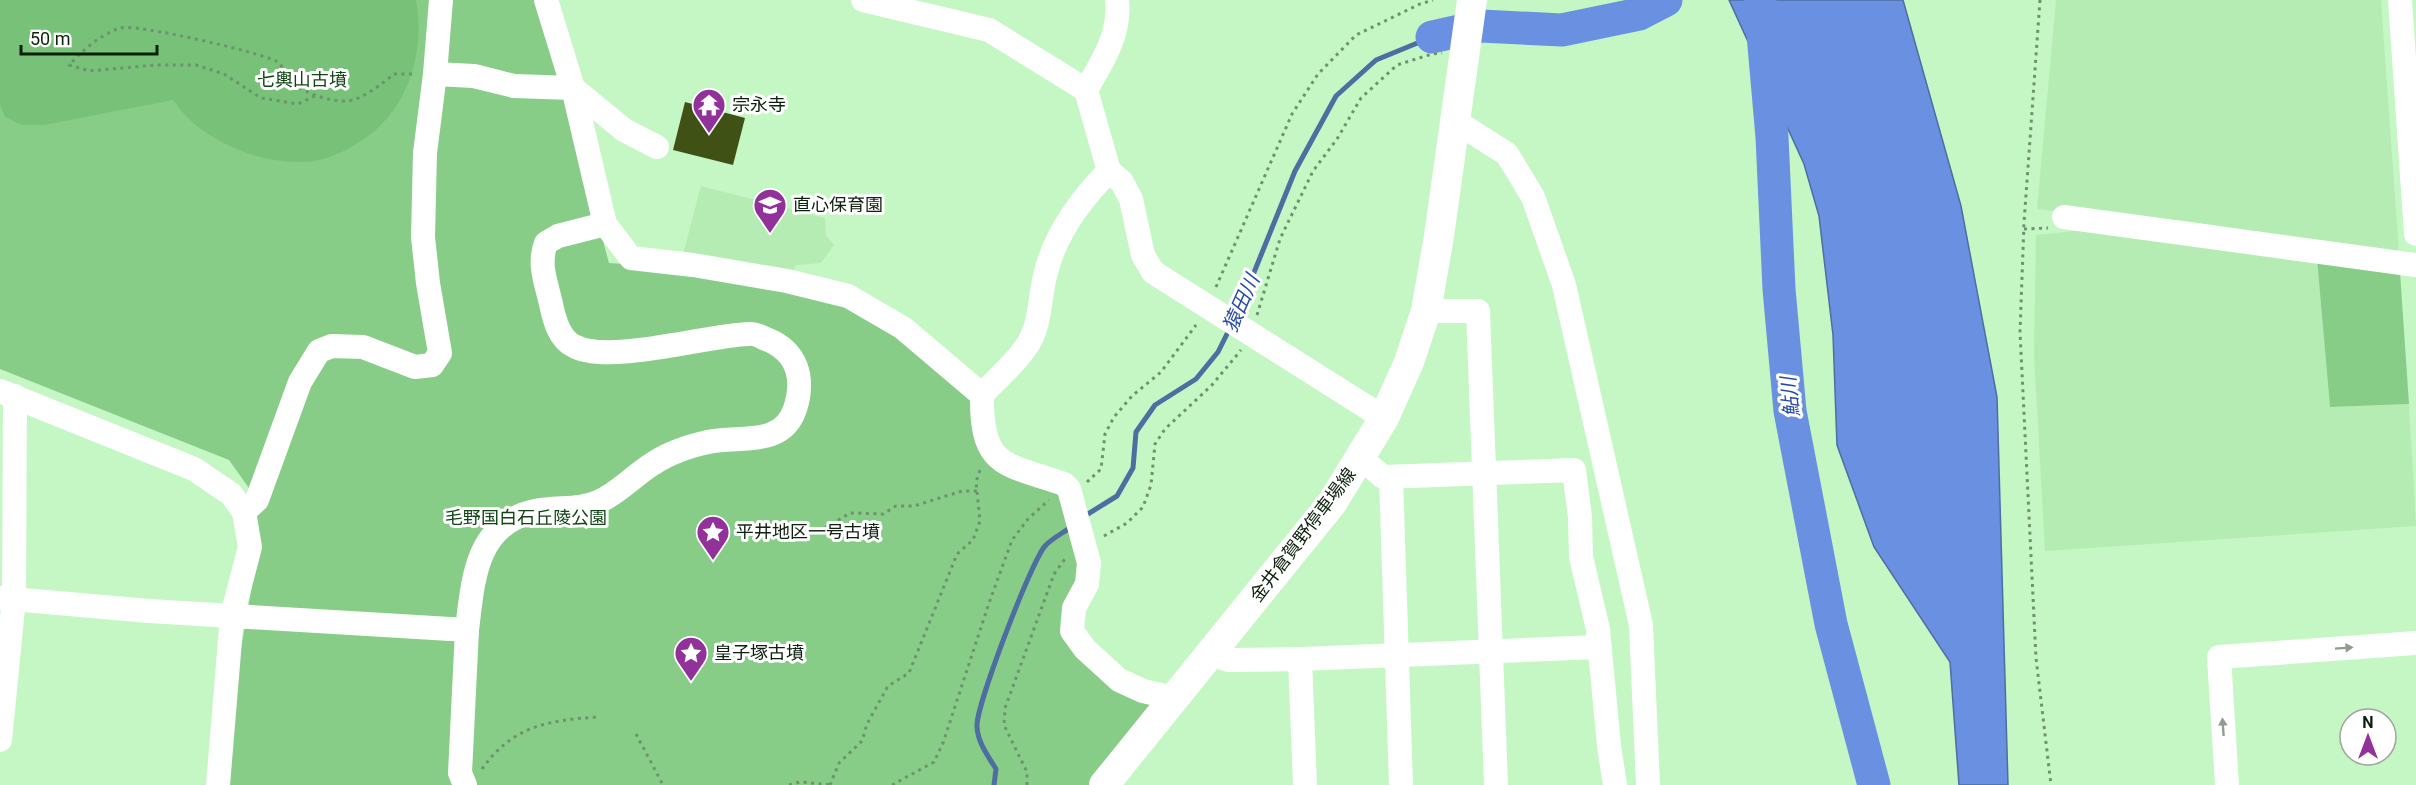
<svg xmlns="http://www.w3.org/2000/svg" width="2416" height="785" viewBox="0 0 2416 785" font-family="Roboto,'Noto Sans JP',sans-serif">
  <style>
    .built { fill: #b5ecb4 }
    .green { fill: #87cd87 }
    .forest { fill: #77c278 }
    .water { fill: #6a90e1; stroke: #4e6ea1; stroke-width: 1.5 }
    .lines { fill: none; stroke-linecap: round; stroke-linejoin: round }
    .stream { stroke: #4e6ea1; stroke-width: 5 }
    .river { stroke: #6a90e1; stroke-width: 33 }
    .building { fill: #3f5115 }
    .path { stroke: #6e926d; stroke-width: 3; stroke-dasharray: 3 4.5; stroke-linecap: butt }
    .minor { stroke: #fff; stroke-width: 24 }
    .major { stroke: #fff; stroke-width: 30 }
    .oneway { fill: #929b92 }
    .labels { text-anchor: middle; stroke-width: 6; stroke-linejoin: round; paint-order: stroke }
    .park-label { font-size: 18px; fill: #114515; stroke: #fff }
    .poi-label { font-size: 18px; fill: #0d200d; stroke: #fff; text-anchor: start }
    .street-label { font-size: 18px; fill: #0d200d; stroke: #fff }
    .water-label { font-size: 20px; font-style: italic; fill: #254aa9; stroke: #fff }
  </style>
  <rect width="100%" height="100%" fill="#c4f7c3"/>
  <g class="built">
    <polygon points="2056,0 2381,0 2399,253 2179,220 2114,219 2037,209"/>
    <polygon points="701,186 825,218 826,235 834,245 821,263 796,265 791,277 682,258"/>
    <polygon points="2094,229 2317,259 2330,407 2409,404 2416,526 2045,551 2034,356 2036,235"/>
  </g>
  <g class="green">
    <polygon points="0,0 537,0 609,263 694,269 849,300 976,395 983,446 1066,491 1085,563 1064,633 1166,699 1092,785 224,785 241,648 260,540 251,491 229,460 0,369"/>
    <polygon points="2317,259 2400,272 2409,404 2330,407"/>
  </g>
  <path class="forest" d="M0 0H416C426 57 406 117 353 146 337 155 321 162 301 162 263 163 219 146 191 121 184 115 179 107 173 100L44 125H22L5 117 0 104Z"/>
  <polygon class="water" points="1729,0 1903,0 1961,206 1997,397 2008,785 1959,785 1950,662 1874,547 1837,445 1833,335 1819,216 1804,164"/>
  <g class="lines">
    <g class="stream">
      <polyline points="1236,317 1295,171 1336,96 1376,60 1432,37"/>
      <polyline points="1083,517 1117,496 1133,468 1136,432 1155,405 1196,379 1218,352 1230,328"/>
      <path d="M994 785 996 769C988 756 978 743 977 727 975 708 1031 562 1045 546 1051 539 1063 533 1071 527"/>
    </g>
    <g class="river">
      <polyline points="1760,0 1772,137 1779,289 1790,411 1831,624 1874,785"/>
      <polyline points="1432,37 1481,26 1562,30 1639,14 1666,0"/>
    </g>
  </g>
  <polygon class="building" points="685,102 745,118 733,165 673,150"/>
  <g class="lines">
    <g class="path">
      <polyline points="2040,0 2024,223 2020,332 2036,658 2051,785"/>
      <path d="M315 96 298 104 261 98 224 74 196 65H155L89 71 69 65C83 50 100 35 120 28 135 23 258 52 276 61 284 65 285 77 292 82 305 94 339 106 356 99 370 93 382 84 394 74H415"/>
      <polyline points="2024,229 2048,228"/>
      <polyline points="1216,287 1292,114 1318,74 1356,35 1420,4 1433,0"/>
      <polyline points="1257,315 1280,239 1313,171 1337,139 1361,98 1397,65 1432,54 1442,53"/>
      <polyline points="1087,482 1101,469 1105,434 1114,417 1132,396 1161,372 1196,325"/>
      <polyline points="825,528 850,513 883,514 896,506 914,506 962,491 977,491"/>
      <polyline points="1104,536 1127,523 1143,507 1151,485 1155,444 1165,429 1212,385 1241,350"/>
      <polyline points="636,734 663,785"/>
      <path d="M482 769C512 726 549 720 598 717"/>
      <polyline points="789,785 800,782 832,785"/>
      <polyline points="830,785 839,763 862,741 867,724 888,686 909,673 957,554 973,540 980,521 976,482 981,467"/>
      <polyline points="892,785 934,762 943,743 989,603 1012,540 1028,519 1049,500"/>
      <polyline points="1027,785 1027,772 1004,725 1005,708 1054,574 1065,559"/>
    </g>
    <g class="minor">
      <polyline points="546,0 573,88 605,224 631,258 693,265 787,281 848,296 903,328 982,395"/>
      <polyline points="863,0 989,30 1086,90 1109,171 1122,182 1131,199 1143,255 1153,272 1384,418"/>
      <polyline points="2400,0 2416,234"/>
      <polyline points="435,74 474,76 514,86 573,88 624,130 657,147"/>
      <path d="M1086 90C1102 62 1121 34 1117 0"/>
      <polyline points="1455,121 1507,154 1533,197 1564,285 1641,625 1648,785"/>
      <path d="M1109 171C1080 200 1054 236 1045 276 1039 300 1041 326 1026 347 1015 364 996 379 982 395 981 468 1004 463 1064 484L1069 489 1089 563 1087 584 1074 608 1072 631 1085 649 1119 680 1143 691 1174 698"/>
      <polyline points="2064,217 2416,265"/>
      <polyline points="1426,311 1478,311 1496,785"/>
      <polyline points="0,391 194,469 231,494 244,512 250,547 232,616 218,785"/>
      <polyline points="1361,458 1383,477 1574,470 1580,517 1581,557 1598,629 1609,746 1615,785"/>
      <polyline points="1391,477 1401,785"/>
      <polyline points="244,512 257,500 300,382 319,351 332,346 363,347 415,367 432,365 440,353 428,283 423,237 425,153 435,74 441,0"/>
      <polyline points="0,598 149,611 467,630 460,773 465,785"/>
      <path d="M467 630C473 581 475 524 535 511 556 506 578 511 598 502 619 493 634 475 654 463 669 453 690 446 708 442 739 435 782 448 795 409 805 378 797 351 766 339 761 337 755 333 749 334 707 335 608 365 574 346 559 339 554 319 551 304 546 282 538 264 546 243L558 236 605 224"/>
      <polyline points="1211,654 1229,660 1300,659 1305,785"/>
      <polyline points="1300,659 1599,647"/>
      <polyline points="0,740 14,598 15,396"/>
      <polyline points="2227,785 2219,657 2416,643"/>
    </g>
    <polyline class="major" points="1104,785 1332,503 1384,418 1409,362 1426,311 1439,236 1472,0"/>
  </g>
  <defs><path id="oneway-solid" d="M-6-.8H1V-3.2L6.5 0L1 3.2V.8H-6Z" transform="scale(1.5)"/></defs>
  <g class="oneway">
    <use href="#oneway-solid" transform="translate(2344 648) rotate(-4)"/>
    <use href="#oneway-solid" transform="translate(2223 727) rotate(-94)"/>
  </g>
  <defs>
    <symbol id="temple-pin" viewBox="-11 -11 22 30"><path d="M0 17L-7.5 6A9.5 9.5 0 1 1 7.5 6Z" fill="#91319a" stroke="#fff"/><path d="M0-6L5-2H3V0L6.5 2.5H4V6H1.5V3h-3V6H-4V2.5H-6.5L-3 0V-2H-5Z" fill="#fff"/></symbol>
    <symbol id="school-pin" viewBox="-11 -11 22 30"><path d="M0 17L-7.5 6A9.5 9.5 0 1 1 7.5 6Z" fill="#91319a" stroke="#fff"/><path d="M0-5L7-2L0 1L-7-2ZM-4 1L0 2.5L4 1V4Q0 6-4 4Z" fill="#fff"/></symbol>
    <symbol id="sight-pin" viewBox="-11 -11 22 30"><path d="M0 17L-7.5 6A9.5 9.5 0 1 1 7.5 6Z" fill="#91319a" stroke="#fff"/><path d="M0-6L1.8-2.2L6-1.7L2.9 1.2L3.7 5.4L0 3.3L-3.7 5.4L-2.9 1.2L-6-1.7L-1.8-2.2Z" fill="#fff"/></symbol>
  </defs>
  <g fill-rule="evenodd">
    <use href="#temple-pin" x="690" y="86" width="38" height="52"/>
    <use href="#school-pin" x="751" y="186" width="38" height="52"/>
    <use href="#sight-pin" x="694" y="513" width="38" height="52"/>
    <use href="#sight-pin" x="672" y="634" width="38" height="52"/>
  </g>
  <g class="labels">
    <g class="park-label">
      <text x="302" y="86">七輿山古墳</text>
      <text x="526" y="524">毛野国白石丘陵公園</text>
    </g>
    <g class="poi-label">
      <text x="732" y="111">宗永寺</text>
      <text x="793" y="211">直心保育園</text>
      <text x="736" y="538">平井地区一号古墳</text>
      <text x="714" y="659">皇子塚古墳</text>
    </g>
    <g class="street-label">
      <text transform="translate(1303 535) rotate(-53)" y="6">金井倉賀野停車場線</text>
    </g>
    <g class="water-label">
      <text transform="translate(1241 303) rotate(-66)" y="7">猿田川</text>
      <text transform="translate(1790 397) rotate(-96)" y="7">鮎川</text>
    </g>
  </g>
  <g transform="translate(2368 737)"><circle r="28" fill="#ffffff" stroke="#9ea69e" stroke-width="1.5"/>
  <path d="M0-4.5L10 22L0 15L-10 22Z" fill="#91319a"/>
  <text y="-9" font-size="16" font-weight="bold" text-anchor="middle" fill="#0d200d">N</text>
  </g>
  <path d="M21 45v9h136v-9" fill="none" stroke="#0d200d" stroke-width="3"/>
  <text x="30" y="45" font-size="18" fill="#0d200d" stroke="#ffffff" stroke-width="4.5" paint-order="stroke">50 m</text>
</svg>
